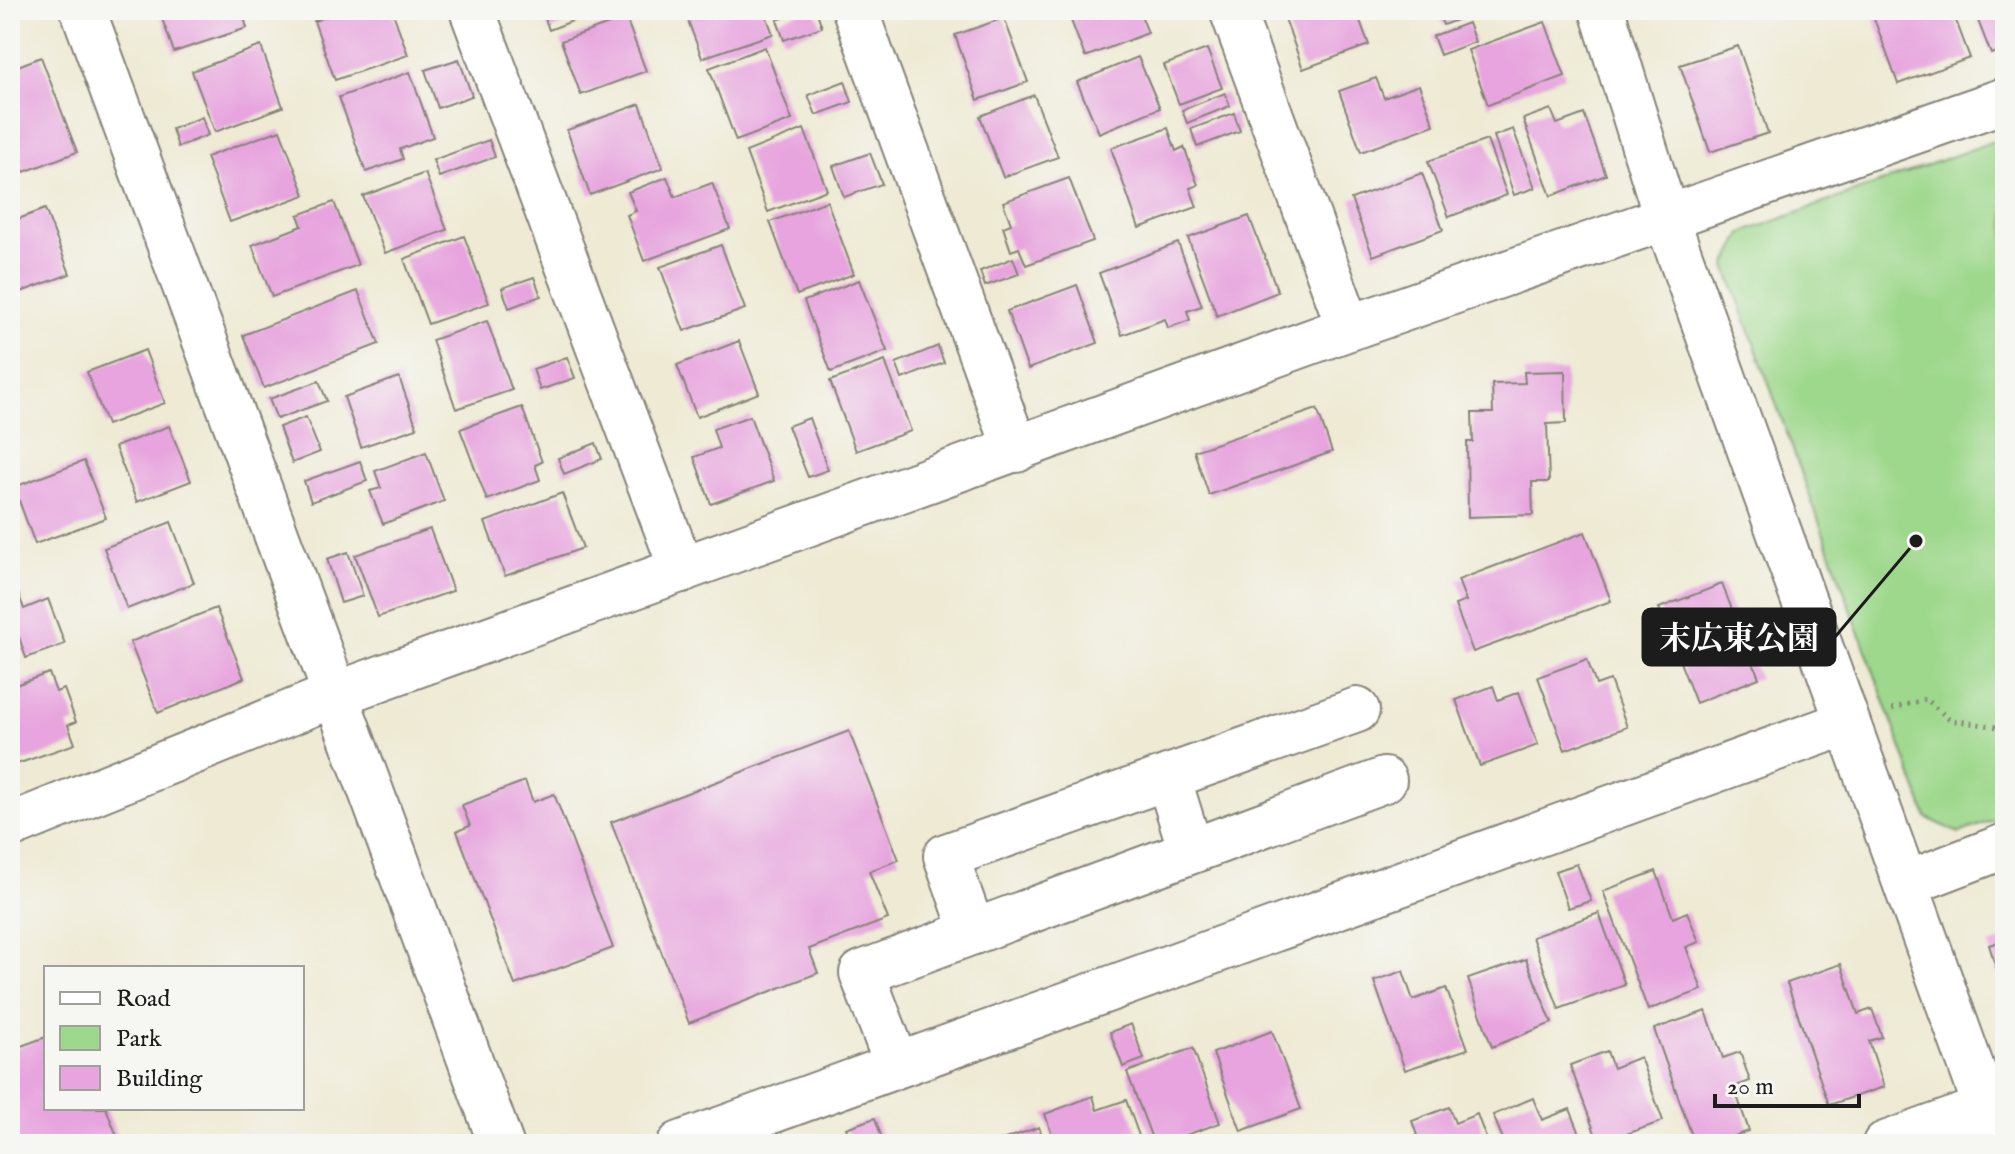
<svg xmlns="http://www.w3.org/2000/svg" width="2015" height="1154" viewBox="0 0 2015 1154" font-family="'IM FELL English','Noto Serif JP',serif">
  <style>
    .green { fill: #9ed88c; stroke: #5d7a54; stroke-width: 2 }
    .building { fill: #e7a4de }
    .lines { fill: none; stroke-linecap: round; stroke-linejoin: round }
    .minor-casing { stroke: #858378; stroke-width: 48 }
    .path { stroke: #858378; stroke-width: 5; stroke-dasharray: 2 6; stroke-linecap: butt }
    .minor { stroke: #fff; stroke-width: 44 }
    .leader { fill: none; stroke: #1c1c1c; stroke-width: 3 }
    .callout-dot { fill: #1c1c1c; stroke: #f6f6f2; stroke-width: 3 }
    .callout { fill: #1c1c1c; stroke: #1c1c1c; stroke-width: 3 }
    .callout-label { font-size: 32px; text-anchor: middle; font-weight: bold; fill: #fff }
  </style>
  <rect width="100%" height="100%" fill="#f6f6f2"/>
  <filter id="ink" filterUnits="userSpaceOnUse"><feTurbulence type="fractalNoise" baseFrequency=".0125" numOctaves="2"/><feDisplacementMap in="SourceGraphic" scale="16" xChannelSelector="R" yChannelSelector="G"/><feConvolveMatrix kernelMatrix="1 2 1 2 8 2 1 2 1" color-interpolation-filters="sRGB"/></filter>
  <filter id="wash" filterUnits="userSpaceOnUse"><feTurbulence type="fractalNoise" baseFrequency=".006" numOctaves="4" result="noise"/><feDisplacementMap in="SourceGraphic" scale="32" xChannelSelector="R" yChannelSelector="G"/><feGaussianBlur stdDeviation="1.8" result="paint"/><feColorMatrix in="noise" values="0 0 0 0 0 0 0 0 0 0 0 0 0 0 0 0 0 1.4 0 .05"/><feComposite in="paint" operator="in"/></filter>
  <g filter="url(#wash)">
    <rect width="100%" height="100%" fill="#eeead4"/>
    <polygon class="green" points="2005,137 2005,816 1959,833 1927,818 1726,266 1742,233"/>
    <g id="blocks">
      <g class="building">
        <polygon points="159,10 242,10 247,28 174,52"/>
        <polygon points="344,10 392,10 408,55 335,80 314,21"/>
        <polygon points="542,10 601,10 549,30"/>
        <polygon points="684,10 764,10 773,34 702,58"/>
        <polygon points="805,10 816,10 822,27 784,40 777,20"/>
        <polygon points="1067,10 1139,10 1148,33 1085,57"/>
        <polygon points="1282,10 1356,10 1369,45 1303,69"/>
        <polygon points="1437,10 1483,10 1443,25"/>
        <polygon points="1871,10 1952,10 1970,58 1898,84"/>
        <polygon points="1974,10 2005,10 2005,49 1991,54"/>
        <polygon points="626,18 646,71 581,95 561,41"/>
        <polygon points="1004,18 1028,82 978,100 955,35"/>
        <polygon points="1545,22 1565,76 1488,105 1468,50"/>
        <polygon points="1468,23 1475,42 1440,55 1433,36"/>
        <polygon points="261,46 283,107 215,132 192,71"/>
        <polygon points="1738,46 1768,133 1710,152 1680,65"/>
        <polygon points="765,47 792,120 736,141 709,68"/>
        <polygon points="1207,49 1222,88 1179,104 1164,65"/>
        <polygon points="41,57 77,152 24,172 10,134 10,69"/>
        <polygon points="1138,57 1160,108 1099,133 1077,82"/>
        <polygon points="459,59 472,96 438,108 425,70"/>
        <polygon points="410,72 433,137 400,149 403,159 366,172 339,97"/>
        <polygon points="1376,78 1384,98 1419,85 1434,125 1361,152 1339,91"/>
        <polygon points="845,81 852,102 816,115 808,95"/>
        <polygon points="1225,93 1230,106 1187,123 1182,110"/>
        <polygon points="1034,95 1058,157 1003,177 980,116"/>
        <polygon points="640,104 663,168 590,195 567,130"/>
        <polygon points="1551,109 1557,124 1584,114 1606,175 1551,196 1523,119"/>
        <polygon points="1234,113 1240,131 1197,147 1191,129"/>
        <polygon points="202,117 208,135 178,147 172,129"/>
        <polygon points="1168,128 1176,151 1184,147 1198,185 1190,188 1197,207 1139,228 1111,148"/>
        <polygon points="804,129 827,190 768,212 746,152"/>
        <polygon points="1513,129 1535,188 1514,195 1494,136"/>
        <polygon points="280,130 305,195 230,222 206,157"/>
        <polygon points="489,140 495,157 439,177 433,160"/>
        <polygon points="1487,140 1507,195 1449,217 1428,161"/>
        <polygon points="870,153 882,184 844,197 833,166"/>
        <polygon points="425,173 447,230 385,253 363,196"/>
        <polygon points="1422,173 1443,230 1373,256 1351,199"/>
        <polygon points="667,177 675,197 712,183 730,229 644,261 627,215 636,211 628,192"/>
        <polygon points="1069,178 1093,241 1026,265 1019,248 1011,251 1003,227 1011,224 1003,202"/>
        <polygon points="827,201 854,274 797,295 770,222"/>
        <polygon points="334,202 358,265 272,297 252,245 302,226 298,215"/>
        <polygon points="45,209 70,274 10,296 10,222"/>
        <polygon points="1249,216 1278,292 1217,316 1188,238"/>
        <polygon points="464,236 489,303 428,324 404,259"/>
        <polygon points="1178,243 1202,306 1187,311 1190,320 1168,328 1165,319 1122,335 1099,273"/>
        <polygon points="721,245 745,309 684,331 660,267"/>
        <polygon points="1013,258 1019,274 985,286 980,271"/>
        <polygon points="534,277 541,296 509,308 502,288"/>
        <polygon points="859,280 887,351 831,372 804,301"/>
        <polygon points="1077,285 1098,343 1028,369 1007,311"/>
        <polygon points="358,291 379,344 264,388 243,335"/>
        <polygon points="487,321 512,390 456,409 432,340"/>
        <polygon points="739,341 759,393 697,417 677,365"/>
        <polygon points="938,346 944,363 902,379 896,363"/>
        <polygon points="145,350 165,403 107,425 87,372"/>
        <polygon points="567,357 575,378 540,390 533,369"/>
        <polygon points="885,361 911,431 856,451 830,381"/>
        <polygon points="1565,371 1566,423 1547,424 1549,482 1532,482 1533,515 1468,517 1467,442 1473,442 1472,413 1493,413 1492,384 1525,383 1524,372"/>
        <polygon points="399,377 417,428 361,447 344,397"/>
        <polygon points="319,381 327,401 277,419 269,399"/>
        <polygon points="522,407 542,462 535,465 540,480 487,500 460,429"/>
        <polygon points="1317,409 1332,452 1209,495 1194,451"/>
        <polygon points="750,416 774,481 711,504 694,457 719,448 713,429"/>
        <polygon points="306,417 320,452 292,463 279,427"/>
        <polygon points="809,418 828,470 808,477 788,426"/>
        <polygon points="169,426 191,481 137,502 115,447"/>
        <polygon points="596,443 602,459 564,474 558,458"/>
        <polygon points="426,452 444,501 383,524 370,491 381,488 375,471"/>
        <polygon points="84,461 106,518 35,544 14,487"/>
        <polygon points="360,461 367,481 311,502 304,481"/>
        <polygon points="562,493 583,548 505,576 485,522"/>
        <polygon points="171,522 194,583 127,609 104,548"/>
        <polygon points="430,529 453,591 378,617 355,555"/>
        <polygon points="1585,532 1611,601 1473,652 1455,605 1466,601 1458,580"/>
        <polygon points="348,552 363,596 341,603 327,559"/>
        <polygon points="1722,584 1759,678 1696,703 1659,608"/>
        <polygon points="16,587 24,609 48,599 65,644 26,658 19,637 10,641 10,589"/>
        <polygon points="216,608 244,678 158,713 130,642"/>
        <polygon points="1587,659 1596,685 1610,680 1627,727 1565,750 1538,677"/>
        <polygon points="49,673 56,692 64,689 76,722 68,725 75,744 17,764 10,744 10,687"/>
        <polygon points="1493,686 1498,700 1519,692 1538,745 1480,766 1456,700"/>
        <polygon points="849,731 899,860 869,871 888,919 809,949 818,973 689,1023 611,822"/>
        <polygon points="525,781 533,802 554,794 613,948 515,985 457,831 470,826 462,805"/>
        <polygon points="1577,864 1591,901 1568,908 1555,871"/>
        <polygon points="1656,871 1673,918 1687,912 1699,942 1686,947 1702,990 1648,1010 1603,891"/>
        <polygon points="1599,913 1625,985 1559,1009 1532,937"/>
        <polygon points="2005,940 2005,992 2004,992 1989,945"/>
        <polygon points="1526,959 1552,1023 1492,1047 1468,979"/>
        <polygon points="1841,964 1858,1014 1872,1009 1882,1037 1869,1041 1884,1087 1829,1105 1787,983"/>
        <polygon points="1403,971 1413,1000 1446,988 1468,1049 1405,1070 1374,981"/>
        <polygon points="1706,1011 1723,1058 1740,1052 1750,1081 1734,1087 1749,1131 1713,1144 1695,1144 1654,1029"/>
        <polygon points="1131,1024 1144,1059 1123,1067 1110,1032"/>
        <polygon points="1272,1031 1301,1109 1241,1131 1213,1053"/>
        <polygon points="46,1037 46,1108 106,1108 120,1144 10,1144 10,1050"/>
        <polygon points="1193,1048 1220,1123 1161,1144 1154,1144 1127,1072"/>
        <polygon points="1607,1051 1613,1068 1640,1057 1663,1121 1599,1144 1570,1065"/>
        <polygon points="1093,1096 1097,1110 1126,1100 1142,1144 1055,1144 1045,1114"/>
        <polygon points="1533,1098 1542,1120 1570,1109 1584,1144 1505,1144 1493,1115"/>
        <polygon points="1449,1107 1455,1123 1477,1114 1488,1144 1420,1144 1412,1121"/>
        <polygon points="875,1118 884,1144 851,1144 846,1128"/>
        <polygon points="1039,1127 1045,1144 991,1144"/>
      </g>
    </g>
  </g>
  <g filter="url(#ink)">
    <use href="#blocks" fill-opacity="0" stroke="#858378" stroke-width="2"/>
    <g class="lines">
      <defs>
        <g id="minor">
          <polyline points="83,10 501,1144"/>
          <polyline points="472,10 682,570"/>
          <polyline points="855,10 1016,450"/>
          <polyline points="1232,10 1349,328"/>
          <polyline points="1602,10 1666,217 1999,1144"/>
          <polyline points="1168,777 1191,851"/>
          <polyline points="10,826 334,695 1349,328 2005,100"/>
          <polyline points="1906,884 2005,846"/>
          <polyline points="973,932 946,856 1357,710"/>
          <polyline points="897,1065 862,973 1384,780"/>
          <polyline points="680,1144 1846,723"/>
          <polyline points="1885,1144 1986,1108"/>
        </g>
      </defs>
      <use href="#minor" class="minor-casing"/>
      <polyline class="path" points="1892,709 1926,699 1950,720 2005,728"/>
      <use href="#minor" class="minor"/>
    </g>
  </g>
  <path class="leader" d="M1916 541L1835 637"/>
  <circle class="callout-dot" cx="1916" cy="541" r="8"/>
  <rect class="callout" x="1643" y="609" width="192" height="56" rx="8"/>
  <g class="callout-label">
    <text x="1739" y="649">末広東公園</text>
  </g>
  <rect width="2015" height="1154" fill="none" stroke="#f6f6f2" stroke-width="40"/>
  <rect x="44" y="966" width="260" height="144" fill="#f6f6f2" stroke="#9f9f9c" stroke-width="2"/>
  <rect x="60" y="992" width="40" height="12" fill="#ffffff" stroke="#9f9f9c" stroke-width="2"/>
  <text x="116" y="1006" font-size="24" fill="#1c1c1c">Road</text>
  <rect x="60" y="1026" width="40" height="24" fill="#9ed88c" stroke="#9f9f9c" stroke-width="2"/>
  <text x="116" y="1046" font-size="24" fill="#1c1c1c">Park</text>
  <rect x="60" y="1066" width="40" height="24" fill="#e7a4de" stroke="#9f9f9c" stroke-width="2"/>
  <text x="116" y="1086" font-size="24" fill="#1c1c1c">Building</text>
  <path d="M1715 1094v12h144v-12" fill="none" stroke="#1c1c1c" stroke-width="4"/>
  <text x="1727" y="1094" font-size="24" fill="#1c1c1c" stroke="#f6f6f2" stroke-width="6" paint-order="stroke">20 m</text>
</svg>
